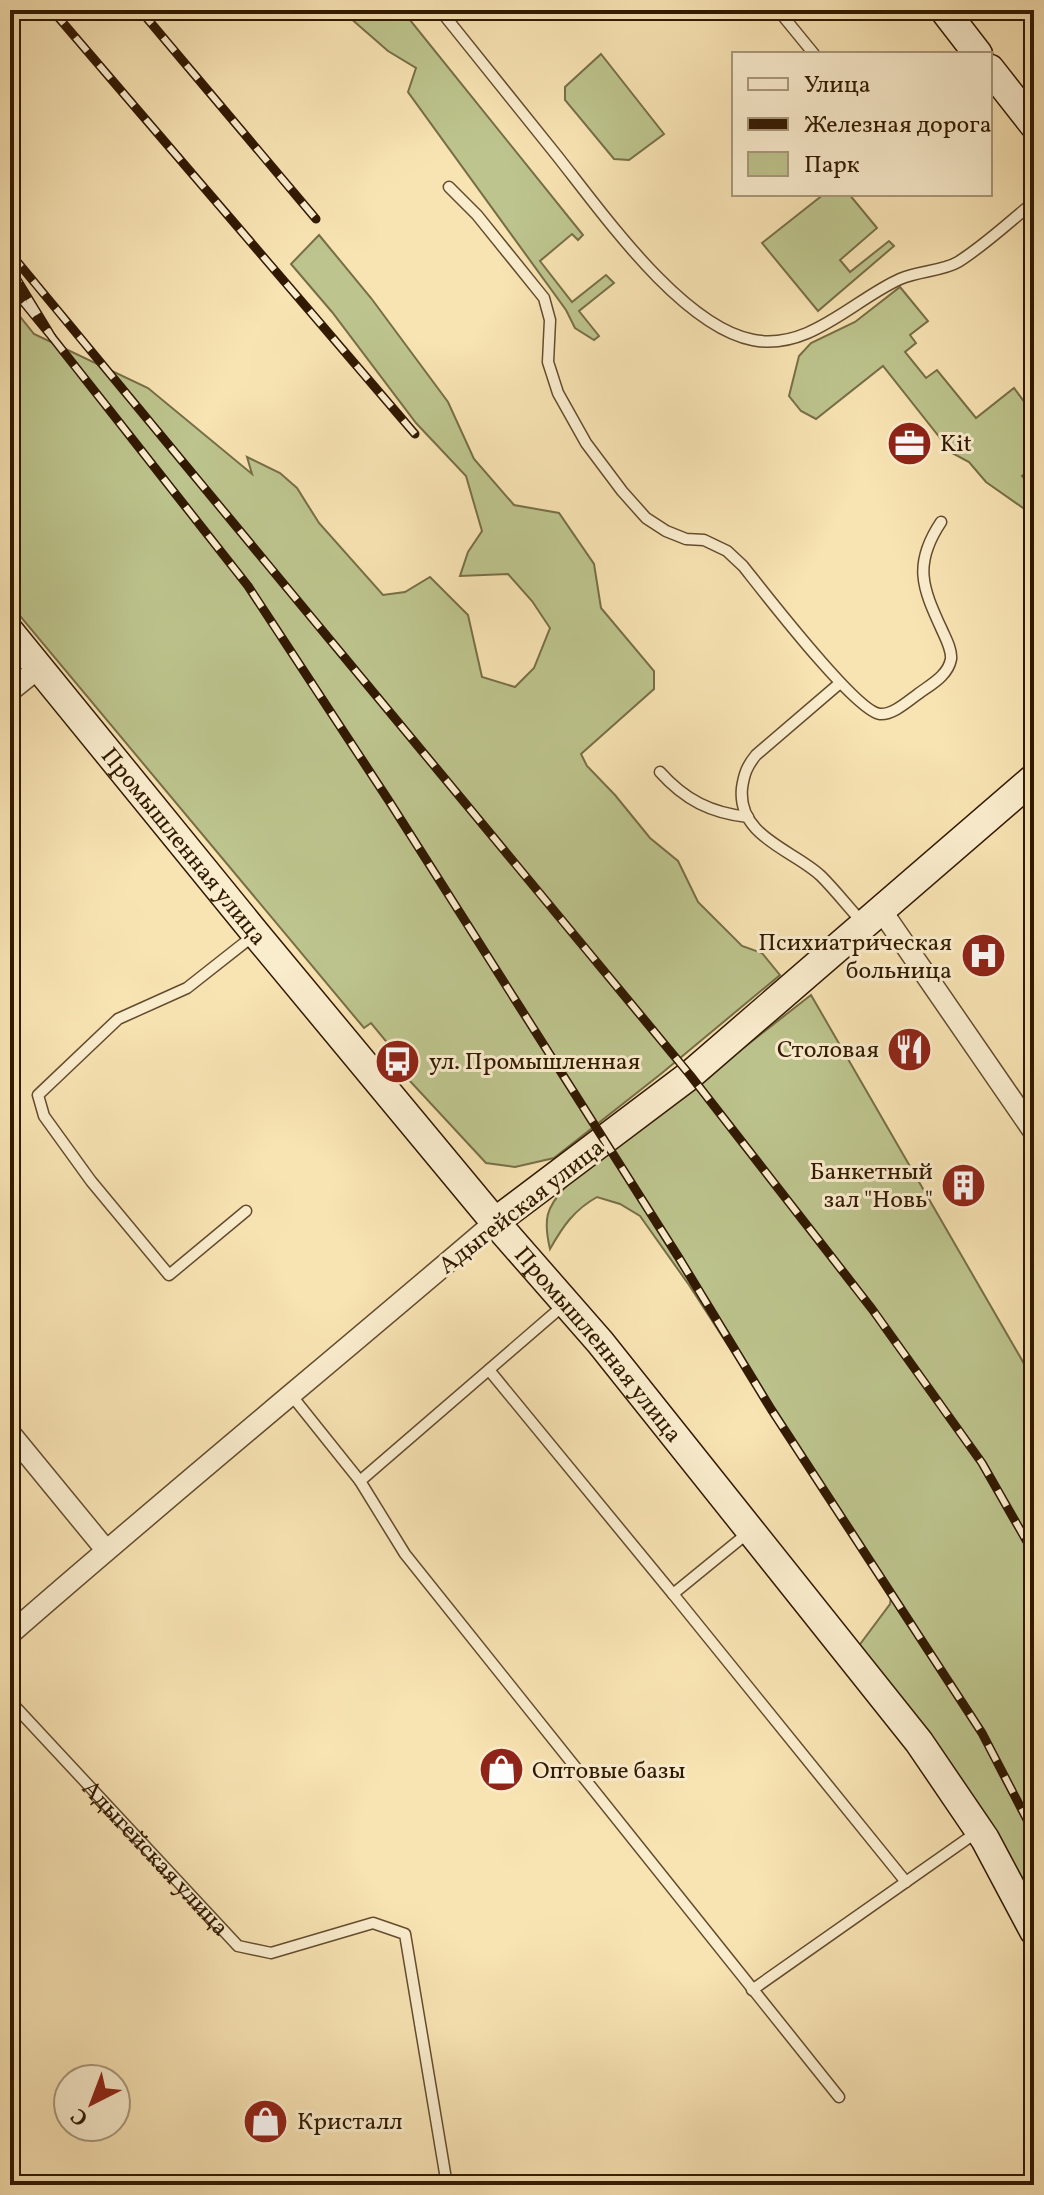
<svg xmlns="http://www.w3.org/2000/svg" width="1044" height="2195" viewBox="0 0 1044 2195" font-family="Vollkorn,serif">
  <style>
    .green { fill: #bdc48d; stroke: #776e46; stroke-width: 2 }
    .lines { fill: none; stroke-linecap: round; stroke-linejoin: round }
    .lane-casing { stroke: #634c2d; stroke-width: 13 }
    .street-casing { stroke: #634c2d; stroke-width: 23 }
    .secondary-casing { stroke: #311900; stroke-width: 31 }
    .lane { stroke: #faedce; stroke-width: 10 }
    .street { stroke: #faedce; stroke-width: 20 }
    .secondary { stroke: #faedce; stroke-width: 28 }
    .rail-casing { stroke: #311900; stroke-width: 9 }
    .rail { stroke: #faedce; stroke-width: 6; stroke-dasharray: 18; stroke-linecap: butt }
    .labels { text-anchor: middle; stroke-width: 6; stroke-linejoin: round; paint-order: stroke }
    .poi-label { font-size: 24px; fill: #311900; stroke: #faedce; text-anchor: start }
    .street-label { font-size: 24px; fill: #311900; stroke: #faedce }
  </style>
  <rect width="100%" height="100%" fill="#f8e3b3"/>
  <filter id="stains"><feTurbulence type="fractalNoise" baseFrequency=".0025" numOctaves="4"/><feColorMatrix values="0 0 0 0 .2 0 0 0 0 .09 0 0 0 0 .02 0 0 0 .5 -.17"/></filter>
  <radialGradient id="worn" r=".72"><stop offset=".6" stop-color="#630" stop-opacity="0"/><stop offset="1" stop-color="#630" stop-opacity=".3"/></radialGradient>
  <g class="green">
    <polygon points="341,10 402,10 583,235 578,240 572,234 540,261 572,302 606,275 614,283 579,311 599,336 594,340 575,328 566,310 408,92 416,68 388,51"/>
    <polygon points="601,54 664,134 629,160 614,159 565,100 565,87"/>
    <polygon points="824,194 849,194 877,228 840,260 850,272 889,241 894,246 818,311 762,243"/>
    <polygon points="319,235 371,298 448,402 474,459 514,505 559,513 594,564 601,608 654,671 654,689 581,754 587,766 615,795 650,838 678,861 698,902 742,946 762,953 780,975 662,1073 554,1158 515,1167 486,1163 409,1080 414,1075 371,1023 364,1028 10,604 10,304 34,334 148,388 252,474 247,457 280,473 297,488 319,523 383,595 405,592 430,577 468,615 482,677 515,687 534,668 550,628 532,601 508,574 460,576 468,552 482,531 466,476 416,423 332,312 291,264"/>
    <polygon points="900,287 928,321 910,335 916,343 905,352 926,378 937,370 976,418 1014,388 1034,415 1034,467 1022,476 1034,491 1034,520 1023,508 986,482 969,462 952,453 883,366 816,419 801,411 789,396 799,356 811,343 855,322"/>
    <path d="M811 995 1034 1381V1911L858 1647 890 1604 891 1597 689 1285 640 1216 620 1204 597 1197C574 1210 563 1226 550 1249 543 1219 546 1208 566 1186Z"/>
  </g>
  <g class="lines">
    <defs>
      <g id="lane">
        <path d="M440 10C478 57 516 104 554 152 599 208 680 326 753 340 809 351 853 300 900 279 918 271 943 271 958 262 985 245 1009 222 1034 202"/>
        <polyline points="778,10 814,54"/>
        <path d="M449 187 477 215 544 298 550 320 548 362 558 393 586 443 622 491 646 518 666 531 686 539 704 540 727 551 743 566C763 591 856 712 880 714 893 715 908 701 918 694 930 685 948 676 951 659 952 650 946 639 942 630 922 587 913 564 941 522"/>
        <path d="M840 683 756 755C747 766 744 774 742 788 737 837 794 850 821 876 836 891 849 908 863 923"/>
        <path d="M660 772C685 800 711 813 748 817"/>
        <polyline points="246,1211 169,1275 91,1181 44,1116 38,1095 118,1019 187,988 253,936"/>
        <polyline points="565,1304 360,1481 405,1554 839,2097"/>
        <polyline points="489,1370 673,1594"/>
        <polyline points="292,1396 360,1481"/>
        <polyline points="749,1532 673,1594 906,1882"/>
        <path id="s1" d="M10 1701 238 1946 271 1953 373 1923 405 1934 447 2185"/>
        <polyline points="752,1990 977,1832"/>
      </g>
      <g id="street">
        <polyline points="10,691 40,667"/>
        <polyline points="881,910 1034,1132"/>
        <polyline points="10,1433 106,1550"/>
        <path d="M10 1634C170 1494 334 1360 495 1222"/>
      </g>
      <g id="secondary">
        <polyline points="944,10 978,54"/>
        <polyline points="990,69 1034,125"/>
        <path id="s2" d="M10 632 256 934 495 1222 600 1342 919 1742 985 1839 1034 1931"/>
        <polyline points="495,1222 690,1075 1034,778"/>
      </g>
    </defs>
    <use href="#lane" class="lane-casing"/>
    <use href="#street" class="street-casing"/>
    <use href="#secondary" class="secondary-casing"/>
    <use href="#lane" class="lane"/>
    <use href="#street" class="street"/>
    <use href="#secondary" class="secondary"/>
    <defs>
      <g id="rail">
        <polyline points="52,10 415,434"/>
        <polyline points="140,10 316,219"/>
        <polyline points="10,253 690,1075 872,1309 982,1463 1034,1554"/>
        <polyline points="10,268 52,337 10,286"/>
        <polyline points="52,337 248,586 389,801 679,1258 771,1409 982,1733 1034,1833"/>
      </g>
    </defs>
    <use href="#rail" class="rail-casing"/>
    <use href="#rail" class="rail"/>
  </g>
  <defs>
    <symbol id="office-disc" viewBox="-11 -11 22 22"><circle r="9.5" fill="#8f2418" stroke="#faedce"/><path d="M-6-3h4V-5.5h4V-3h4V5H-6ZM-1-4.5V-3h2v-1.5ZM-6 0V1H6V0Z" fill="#fff"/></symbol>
    <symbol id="hospital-disc" viewBox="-11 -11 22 22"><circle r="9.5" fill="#8f2418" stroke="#faedce"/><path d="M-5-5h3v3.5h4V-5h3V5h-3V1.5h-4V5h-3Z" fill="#fff"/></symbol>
    <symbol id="restaurant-disc" viewBox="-11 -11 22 22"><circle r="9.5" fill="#8f2418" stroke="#faedce"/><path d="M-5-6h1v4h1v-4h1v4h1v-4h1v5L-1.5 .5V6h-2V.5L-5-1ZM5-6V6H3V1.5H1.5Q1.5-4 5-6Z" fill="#fff"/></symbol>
    <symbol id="bus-disc" viewBox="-11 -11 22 22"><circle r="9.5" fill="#8f2418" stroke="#faedce"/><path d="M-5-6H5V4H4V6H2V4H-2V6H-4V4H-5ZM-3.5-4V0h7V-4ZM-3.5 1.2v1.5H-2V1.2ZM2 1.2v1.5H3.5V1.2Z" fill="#fff"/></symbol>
    <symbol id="building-disc" viewBox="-11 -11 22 22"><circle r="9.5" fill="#8f2418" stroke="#faedce"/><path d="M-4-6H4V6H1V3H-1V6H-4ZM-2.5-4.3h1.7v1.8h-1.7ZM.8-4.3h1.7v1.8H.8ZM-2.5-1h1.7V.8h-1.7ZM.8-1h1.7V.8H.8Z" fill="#fff"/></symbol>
    <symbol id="shop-disc" viewBox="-11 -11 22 22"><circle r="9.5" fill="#8f2418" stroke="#faedce"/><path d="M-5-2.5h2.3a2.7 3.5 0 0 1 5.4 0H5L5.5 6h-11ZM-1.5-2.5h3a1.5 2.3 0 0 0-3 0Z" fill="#fff"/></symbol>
  </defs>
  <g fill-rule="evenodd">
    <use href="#office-disc" x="884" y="418" width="51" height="51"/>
    <use href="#hospital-disc" x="958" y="930" width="51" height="51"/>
    <use href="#restaurant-disc" x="884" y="1024" width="51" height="51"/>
    <use href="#bus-disc" x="372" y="1036" width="51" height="51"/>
    <use href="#building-disc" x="938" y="1160" width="51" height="51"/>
    <use href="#shop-disc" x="476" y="1744" width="51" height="51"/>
    <use href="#shop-disc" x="240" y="2096" width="51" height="51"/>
  </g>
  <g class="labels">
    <g class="poi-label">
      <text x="940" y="451">Kit</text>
      <text x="952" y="950" text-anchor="end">Психиатрическая<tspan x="952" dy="28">больница</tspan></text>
      <text x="879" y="1057" text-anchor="end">Столовая</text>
      <text x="429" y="1069">ул. Промышленная</text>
      <text x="933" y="1179" text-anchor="end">Банкетный<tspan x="933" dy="28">зал "Новь"</tspan></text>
      <text x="532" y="1778">Оптовые базы</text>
      <text x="297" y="2129">Кристалл</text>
    </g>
    <g class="street-label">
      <text dy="8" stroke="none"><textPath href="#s2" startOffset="276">Промышленная улица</textPath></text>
      <text transform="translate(521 1206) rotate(-38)" y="8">Адыгейская улица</text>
      <text dy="8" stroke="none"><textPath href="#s2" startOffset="924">Промышленная улица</textPath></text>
      <text dy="8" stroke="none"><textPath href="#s1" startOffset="214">Адыгейская улица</textPath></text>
    </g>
  </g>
  <rect width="1044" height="2195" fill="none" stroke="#f8e3b3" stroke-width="40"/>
  <rect x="12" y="12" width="1020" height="2171" fill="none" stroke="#311900" stroke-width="4"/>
  <rect x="20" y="20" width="1004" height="2155" fill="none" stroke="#311900" stroke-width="2"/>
  <rect x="732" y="52" width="260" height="144" fill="#faedce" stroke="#aa987c" stroke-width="2"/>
  <rect x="748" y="78" width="40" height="12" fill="#faedce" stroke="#aa987c" stroke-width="2"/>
  <text x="804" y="92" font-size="24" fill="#311900">Улица</text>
  <rect x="748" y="118" width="40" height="12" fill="#311900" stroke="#aa987c" stroke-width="2"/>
  <text x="804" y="132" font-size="24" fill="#311900">Железная дорога</text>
  <rect x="748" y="152" width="40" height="24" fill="#bdc48d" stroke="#aa987c" stroke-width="2"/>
  <text x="804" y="172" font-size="24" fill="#311900">Парк</text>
  <g transform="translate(92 2103) rotate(222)"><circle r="38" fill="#faedce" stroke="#aa987c" stroke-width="2"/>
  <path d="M0-6L14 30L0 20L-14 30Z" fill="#8f2418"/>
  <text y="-12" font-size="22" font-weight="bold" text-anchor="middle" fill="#311900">С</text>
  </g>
  <rect width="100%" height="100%" filter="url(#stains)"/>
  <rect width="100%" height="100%" fill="url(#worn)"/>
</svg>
